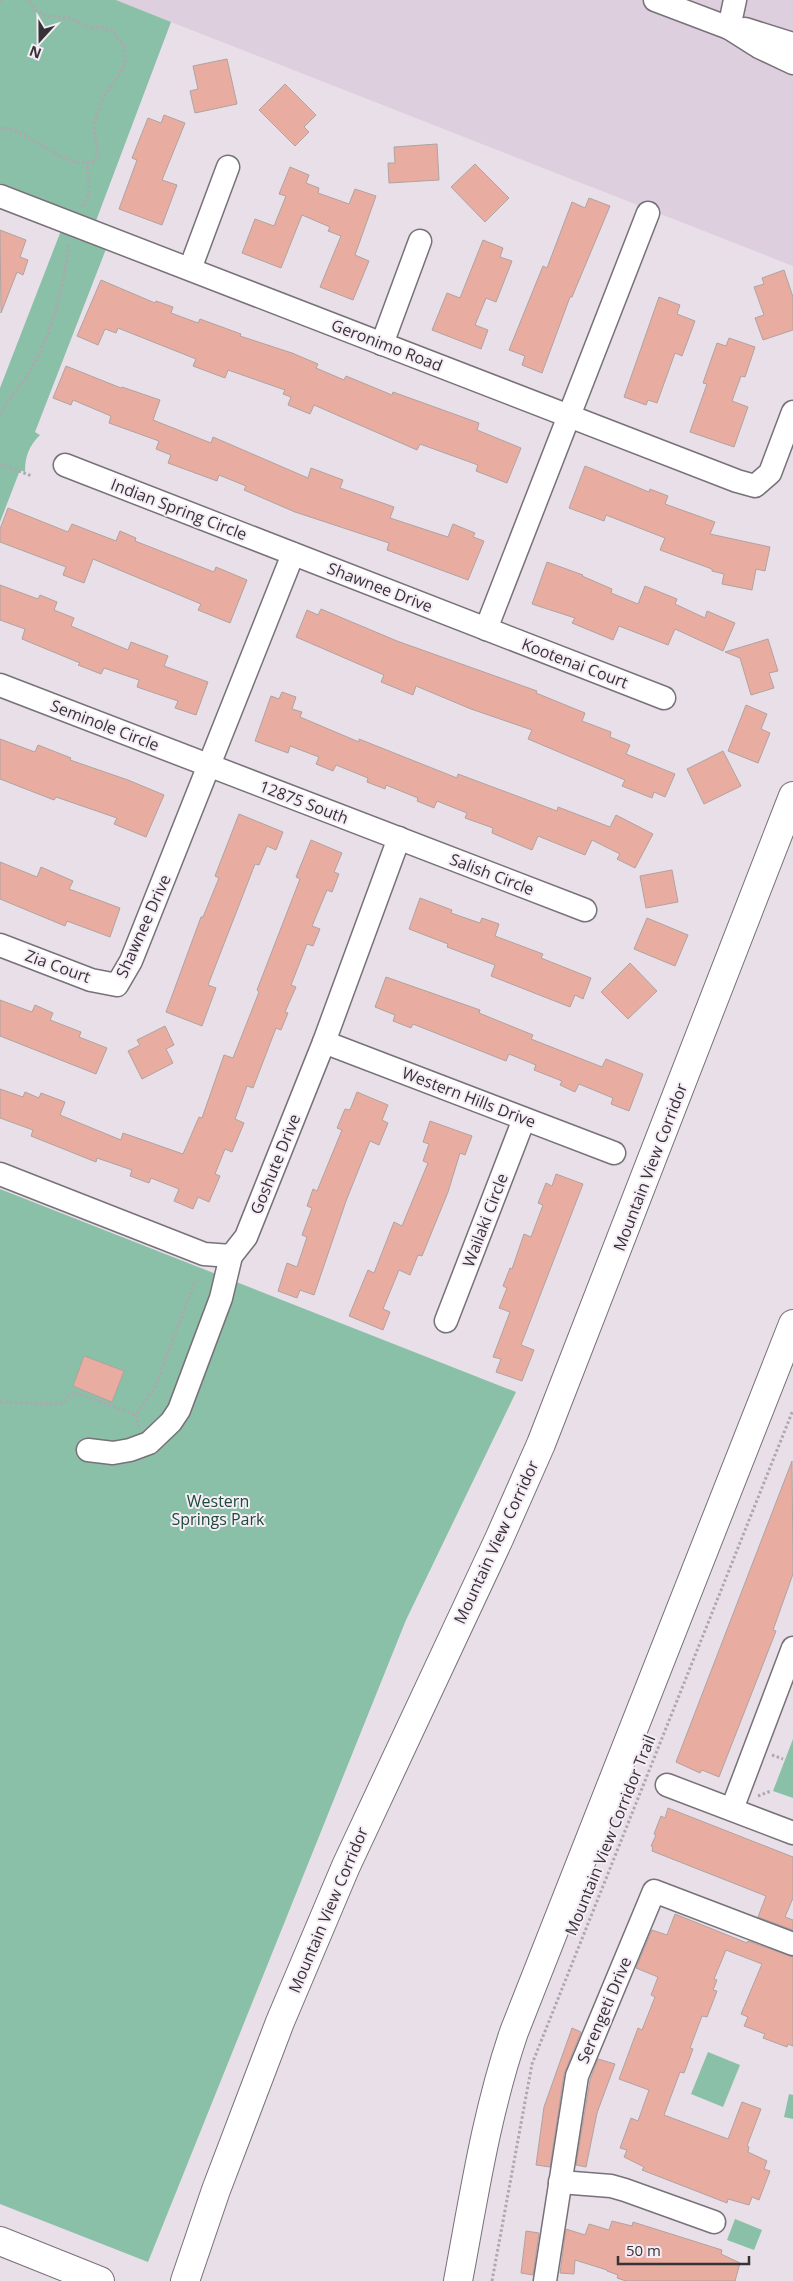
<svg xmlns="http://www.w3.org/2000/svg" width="793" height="2281" viewBox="0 0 793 2281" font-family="'Open Sans',sans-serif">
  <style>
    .built { fill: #ddcfde }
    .green { fill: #89c0a7 }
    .building { fill: #e9aca1; stroke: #b0a3a0 }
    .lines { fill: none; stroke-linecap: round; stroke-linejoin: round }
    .minor-casing { stroke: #787179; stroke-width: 25 }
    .major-casing { stroke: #787179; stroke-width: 30 }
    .highway-casing { stroke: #787179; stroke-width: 30 }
    .path { stroke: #aea7af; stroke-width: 3; stroke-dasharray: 2.5 2.5; stroke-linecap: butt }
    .minor { stroke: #fff; stroke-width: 22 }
    .major { stroke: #fff; stroke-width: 28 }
    .highway { stroke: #fff; stroke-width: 28 }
    .labels { text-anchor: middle; stroke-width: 4; stroke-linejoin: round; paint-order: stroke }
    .street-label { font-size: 16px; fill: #363337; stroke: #f5ecf6 }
    .park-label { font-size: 16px; fill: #1b4b38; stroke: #f5ecf6 }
  </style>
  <rect width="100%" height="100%" fill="#e8dfe9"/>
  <polygon class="built" points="116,0 793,0 793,266 171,22"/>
  <g class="green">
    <path d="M0 0H116L171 22 88 242 106 249 35 432 40 435C29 446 25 456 25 472L20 470 0 522V388L69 210 0 183Z"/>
    <polygon points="0,1189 516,1392 406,1620 148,2262 0,2204"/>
    <polygon points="793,1739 793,1798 773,1791"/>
    <polygon points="708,2052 740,2065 723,2107 691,2094"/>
    <polygon points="789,2094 793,2095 793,2119 784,2117"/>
    <polygon points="735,2219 762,2230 754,2250 727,2240"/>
  </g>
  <g class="building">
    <polygon points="227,59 237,104 195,113 190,91 198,89 193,66"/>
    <polygon points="285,84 316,115 304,127 309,132 295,146 259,110"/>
    <polygon points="164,115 185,123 162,180 177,185 162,225 119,209 137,160 132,158 148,118 161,123"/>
    <polygon points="437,144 439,180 389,183 388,163 395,163 394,147"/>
    <polygon points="475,164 509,198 485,222 451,187"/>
    <polygon points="290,167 309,175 306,183 319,188 318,193 349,204 355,189 376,196 355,255 369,261 353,300 320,287 341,236 328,231 330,227 302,215 281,268 242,253 255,219 274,226 286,196 279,194"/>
    <polygon points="589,198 610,206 572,297 570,297 542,373 522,365 525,356 509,350 543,266 547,268 572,202 585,208"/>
    <polygon points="0,230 26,240 20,257 28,260 23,275 17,272 1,313"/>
    <polygon points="483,240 503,248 500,257 512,261 496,302 486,298 475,325 488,330 481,349 432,330 447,293 460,298"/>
    <polygon points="784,270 793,297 793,330 763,340 755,318 764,315 754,287 764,284 762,278"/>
    <polygon points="101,280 155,303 156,301 173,307 171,313 198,323 200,319 241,334 240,336 292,353 318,364 316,368 344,380 346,376 392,395 393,392 479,423 477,430 521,448 507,483 476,471 478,465 420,444 417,450 314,405 310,414 288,405 291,397 283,394 285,390 228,370 225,378 193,366 196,359 118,328 116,333 105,329 98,345 77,336"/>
    <polygon points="659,297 680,305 677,314 695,321 682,356 675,353 657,403 648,400 646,405 624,397"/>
    <polygon points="729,338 755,347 745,377 741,376 732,401 748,407 734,447 690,432 707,384 703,383 717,343 726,346"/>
    <polygon points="66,366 121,388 122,387 160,400 153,420 211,443 213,437 308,478 311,468 343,480 340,488 394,507 390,518 448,537 453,524 475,533 473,537 484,541 468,580 387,550 389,543 295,512 244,490 246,486 219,475 217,481 168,463 171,455 156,449 159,441 109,423 111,416 73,400 71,405 53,398"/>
    <polygon points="585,466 649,492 650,489 668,496 665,504 715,522 710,534 770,547 765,571 756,569 752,590 722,584 724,574 712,571 712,569 660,550 665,538 606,515 604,521 569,508"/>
    <polygon points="8,508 68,532 72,524 116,541 120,531 136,538 135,541 214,572 216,567 247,580 230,623 198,610 201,604 93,559 84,583 63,575 66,567 0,542 0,529"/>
    <polygon points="547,562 583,575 582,576 612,589 611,593 638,604 645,586 677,599 675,604 705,618 707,611 735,623 723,651 675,629 668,645 619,626 613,640 572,623 575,618 532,604"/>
    <polygon points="0,585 38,599 40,595 57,602 54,610 74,618 71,626 128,650 131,642 168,656 164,666 208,682 196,715 175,708 178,701 137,687 139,680 104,668 101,674 78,665 80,663 22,639 25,629 0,620"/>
    <polygon points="321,609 397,641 537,691 536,693 585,713 582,721 611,732 610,737 630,745 626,754 675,774 665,797 654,792 652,798 622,786 625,780 528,739 532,730 471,709 416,686 413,695 381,682 384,675 296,637 307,610 318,615"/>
    <polygon points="768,639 778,671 769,673 774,688 751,695 740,658 725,652"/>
    <polygon points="282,692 296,697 292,709 302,712 300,717 359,742 359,739 457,778 458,774 557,811 558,807 610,827 616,815 653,834 635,868 617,859 620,854 592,840 585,855 538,836 532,850 492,833 493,828 465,818 467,813 437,801 434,808 417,801 418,798 386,785 385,789 367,782 368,778 336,765 333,771 316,764 319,757 290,746 288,753 255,741 271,696 279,699"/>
    <polygon points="746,705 767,714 761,729 770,733 758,763 728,751"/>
    <polygon points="0,739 35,752 38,745 71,758 70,760 128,780 164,795 146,837 114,824 117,818 56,797 54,800 0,779"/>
    <polygon points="723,751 741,786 704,804 687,769"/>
    <polygon points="239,814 283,832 276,850 267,846 259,865 255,864 208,985 216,988 202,1026 166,1012 201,917 203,917 219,878 215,876"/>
    <polygon points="311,840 342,853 334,872 339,874 332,892 327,890 312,926 320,929 313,946 307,944 291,985 296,987 285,1012 288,1013 281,1030 276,1028 253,1088 247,1086 235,1119 244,1123 232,1152 225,1149 215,1174 220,1176 209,1202 198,1197 193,1209 174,1201 179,1189 151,1178 149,1183 130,1176 132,1170 97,1158 96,1162 31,1136 33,1130 0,1118 0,1089 23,1097 25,1092 39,1098 41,1093 65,1102 60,1115 121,1140 123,1133 183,1154 199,1117 202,1118 224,1055 233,1058 259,992 257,990 300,879 296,877"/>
    <polygon points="0,862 37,877 41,867 73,881 69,889 120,908 110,937 67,921 65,926 0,899"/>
    <polygon points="672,870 678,902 646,908 640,876"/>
    <polygon points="420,898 452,910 451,913 480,923 482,918 499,924 495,936 543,954 541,958 591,978 583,999 575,995 570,1007 491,976 495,965 447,947 448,944 409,929"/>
    <polygon points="647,918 688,935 675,966 634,949"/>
    <polygon points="630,963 657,991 628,1019 601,992"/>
    <polygon points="386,977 480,1010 479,1013 533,1035 531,1039 602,1067 606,1059 643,1074 629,1111 611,1104 613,1098 579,1084 575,1092 560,1085 562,1081 534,1070 536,1065 509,1054 506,1061 413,1024 411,1028 393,1021 395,1015 375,1007"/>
    <polygon points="0,1000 32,1012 35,1005 53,1013 50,1020 81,1032 79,1037 107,1048 96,1074 0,1036"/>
    <polygon points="165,1026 174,1045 166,1049 173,1063 142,1079 128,1051 140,1045 137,1040"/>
    <polygon points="357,1092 388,1105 382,1120 388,1123 379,1145 370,1141 346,1201 314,1295 300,1290 297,1298 278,1291 287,1263 297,1267 307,1237 302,1235 312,1208 307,1206 313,1189 317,1191 342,1130 337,1128 345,1109 350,1110"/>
    <polygon points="430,1121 472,1136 465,1155 460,1153 448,1192 422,1256 418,1255 410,1275 399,1270 383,1309 390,1312 383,1330 349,1316 368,1270 374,1273 394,1222 402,1226 428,1163 423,1161 429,1144 423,1142"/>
    <polygon points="556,1174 583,1184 521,1345 534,1350 522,1381 496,1372 501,1359 493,1357 510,1312 499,1308 507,1288 503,1286 510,1268 512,1269 524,1234 531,1237 543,1205 538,1203 546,1183 552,1186"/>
    <polygon points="84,1356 124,1371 112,1402 73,1386"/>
    <polygon points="792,1461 793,1574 773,1630 776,1631 719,1777 702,1770 700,1773 676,1762"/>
    <polygon points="668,1808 793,1857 793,1898 785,1917 793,1920 793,1930 758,1917 766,1896 652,1851 653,1847 651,1846 656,1835 654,1834 661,1816 665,1818"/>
    <polygon points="675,1914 747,1943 748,1941 793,1957 793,2046 788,2044 787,2047 763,2038 765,2034 744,2026 748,2017 741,2014 762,1964 726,1950 714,1979 717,1980 713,1990 717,1991 707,2017 702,2016 690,2048 693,2049 684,2073 680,2072 664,2115 728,2139 742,2102 761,2109 747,2146 749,2147 748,2152 767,2161 764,2169 770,2171 759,2200 752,2197 749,2205 728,2199 727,2203 642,2170 644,2167 624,2157 627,2150 620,2148 631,2118 638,2121 649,2090 619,2079 638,2028 642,2030 655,1997 651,1995 658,1977 636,1968 652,1930 667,1935"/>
    <polygon points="572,2028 581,2032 564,2074 550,2167 536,2165 544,2107"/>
    <polygon points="598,2059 615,2064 597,2113 586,2167 576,2165 590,2080"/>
    <polygon points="612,2221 632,2226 633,2222 722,2250 721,2254 740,2263 735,2281 626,2281 617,2278 618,2275 607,2271 607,2270 575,2260 574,2274 560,2273 566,2229 585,2235 589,2224 609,2230"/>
    <polygon points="526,2231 539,2233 533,2275 521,2273"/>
  </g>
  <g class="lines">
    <defs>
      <g id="minor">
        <polyline points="655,0 729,28 759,47 793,63"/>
        <polyline points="729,28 735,0"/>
        <polyline points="745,29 793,44"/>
        <polyline points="0,196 737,481 755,486 770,473 793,412"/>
        <polyline points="190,269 228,167"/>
        <polyline points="382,344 420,241"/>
        <polyline points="65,465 664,698"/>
        <polyline points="486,629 648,213"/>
        <polyline points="0,685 585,910"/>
        <polyline points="0,945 91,980 117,985 131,961 293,554"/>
        <polyline points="324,1042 614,1153"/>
        <polyline points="0,1174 204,1254 231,1256"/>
        <polyline points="446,1321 524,1119"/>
        <polyline points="88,1450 113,1453 130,1450 149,1443 171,1422 179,1410 221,1298 231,1256 246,1237 324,1042 399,838"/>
        <polyline points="667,1785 793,1833"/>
        <polyline points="732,1809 793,1648"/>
        <polyline points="560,2182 611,2186 625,2190 714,2222"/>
        <polyline points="545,2281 577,2076 654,1891 793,1944"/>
      </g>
      <polyline id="major" points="0,2241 100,2281"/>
      <g id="highway">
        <polyline points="185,2281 216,2190 280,2022 346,1866 499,1539 541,1444 793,796"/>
        <path d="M458 2281C474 2196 486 2114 514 2032L793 1324"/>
      </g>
    </defs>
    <use href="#minor" class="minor-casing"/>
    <use href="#major" class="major-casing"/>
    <use href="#highway" class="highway-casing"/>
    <g class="path">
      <polyline points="0,2 1,0"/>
      <path d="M0 128C33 129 63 172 94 161L98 153 94 130 96 116 103 98 122 70 125 62 124 46 111 30 100 27 91 28 69 18 46 16 36 10 28 0"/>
      <polyline points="83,207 89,193 87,162"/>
      <path d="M0 416C6 399 21 387 30 371 52 332 64 287 69 242"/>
      <polyline points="0,464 32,476"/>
      <polyline points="0,1402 58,1404 66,1400 74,1392 136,1415"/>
      <polyline points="139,1427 136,1415 155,1387 196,1279"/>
      <polyline points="772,1755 783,1759"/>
      <polyline points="758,1796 771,1791"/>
      <polyline points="492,2281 532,2064 793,1410"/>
    </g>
    <use href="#minor" class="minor"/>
    <use href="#major" class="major"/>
    <use href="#highway" class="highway"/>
  </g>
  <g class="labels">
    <g class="street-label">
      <text transform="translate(387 345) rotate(21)" y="6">Geronimo Road</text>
      <text transform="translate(179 509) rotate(21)" y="6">Indian Spring Circle</text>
      <text transform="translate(380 587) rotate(21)" y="6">Shawnee Drive</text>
      <text transform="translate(575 663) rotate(21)" y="6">Kootenai Court</text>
      <text transform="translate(105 725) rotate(21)" y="6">Seminole Circle</text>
      <text transform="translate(304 802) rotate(21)" y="6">12875 South</text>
      <text transform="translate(492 874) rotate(21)" y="6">Salish Circle</text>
      <text transform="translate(143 926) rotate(-66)" y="6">Shawnee Drive</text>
      <text transform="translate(58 966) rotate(20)" y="6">Zia Court</text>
      <text transform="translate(469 1097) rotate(21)" y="6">Western Hills Drive</text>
      <text transform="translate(275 1164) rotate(-68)" y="6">Goshute Drive</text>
      <text transform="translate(650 1167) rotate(-69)" y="6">Mountain View Corridor</text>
      <text transform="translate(485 1220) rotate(-69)" y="6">Wailaki Circle</text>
      <text transform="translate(496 1542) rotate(-65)" y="6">Mountain View Corridor</text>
      <text transform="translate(610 1835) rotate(-68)" y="6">Mountain View Corridor Trail</text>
      <text transform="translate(328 1910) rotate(-67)" y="6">Mountain View Corridor</text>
      <text transform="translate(604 2010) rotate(-67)" y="6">Serengeti Drive</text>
    </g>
    <g class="park-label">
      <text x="218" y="1507">Western<tspan x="218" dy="18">Springs Park</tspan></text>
    </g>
  </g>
  <g transform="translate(40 40) rotate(201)" stroke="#f5ecf6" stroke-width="4" paint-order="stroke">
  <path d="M0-4L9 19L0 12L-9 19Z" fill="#363337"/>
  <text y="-8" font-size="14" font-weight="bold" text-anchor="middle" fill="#363337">N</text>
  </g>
  <path d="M618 2256v8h131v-8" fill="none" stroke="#363337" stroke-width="2.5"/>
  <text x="626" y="2256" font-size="15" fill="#363337" stroke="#f5ecf6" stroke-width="4" paint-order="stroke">50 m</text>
</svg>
